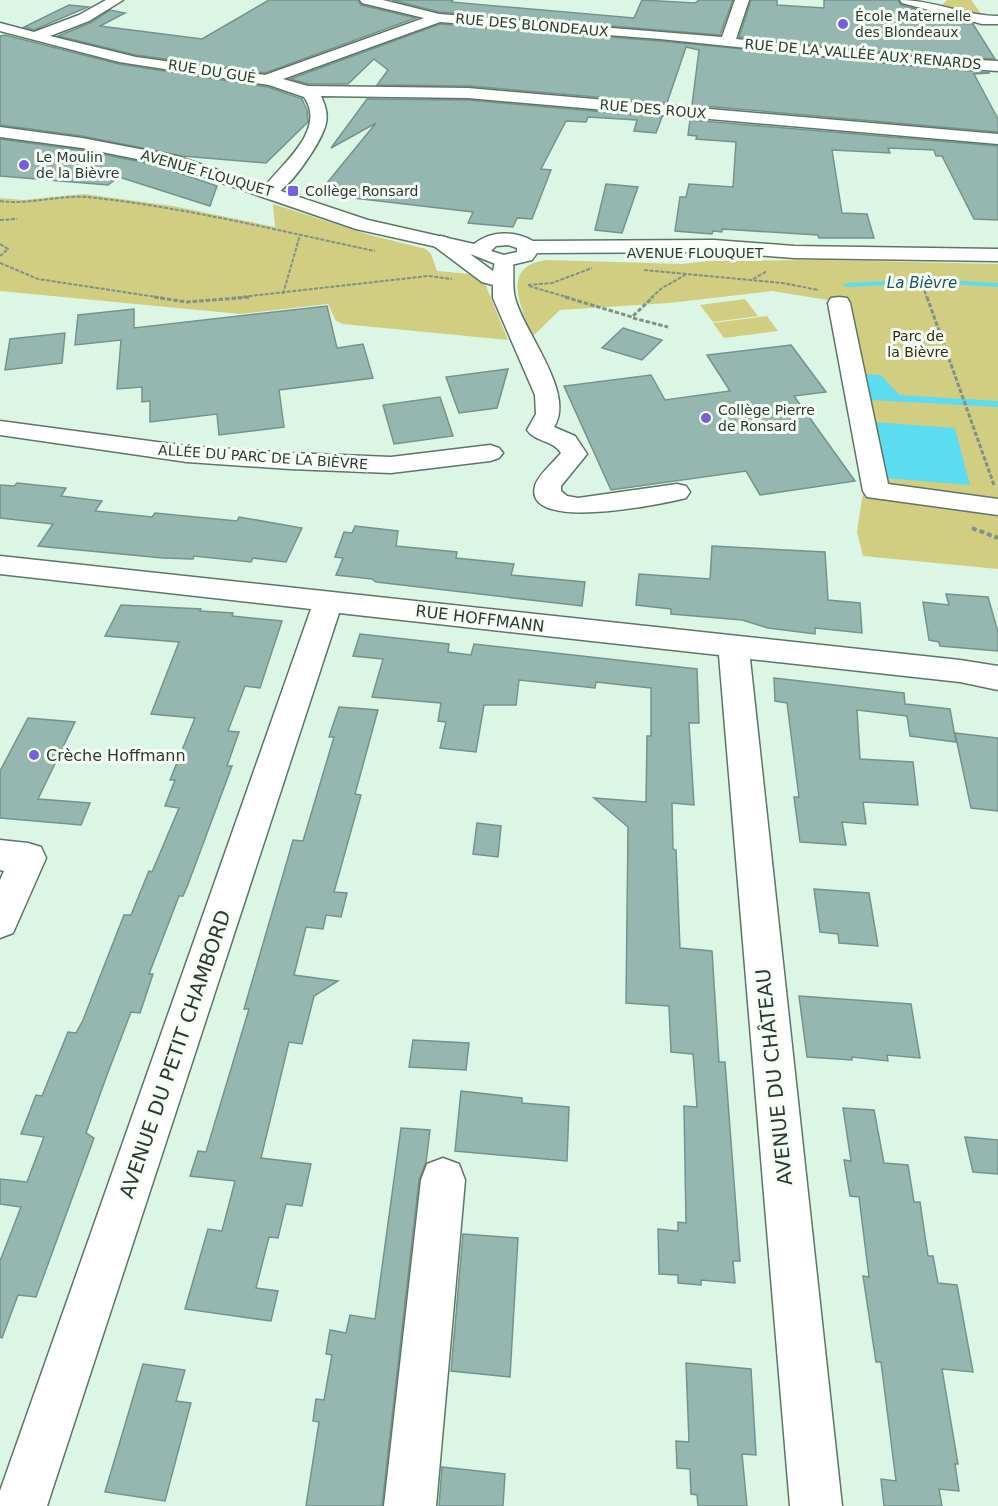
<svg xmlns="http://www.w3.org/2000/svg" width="998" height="1506" viewBox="0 0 998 1506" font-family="'DejaVu Sans',sans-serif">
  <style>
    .green { fill: #d1cd81 }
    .water { fill: #5cdcf0 }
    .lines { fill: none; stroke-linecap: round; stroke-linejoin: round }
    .stream { fill: #5cdcf0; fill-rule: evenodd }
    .building { fill: #96b6b0; stroke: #74938e; stroke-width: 1.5 }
    .minor-casing { stroke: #5d7566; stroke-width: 3 }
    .major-casing { stroke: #5d7566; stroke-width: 3 }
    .path-far2 { stroke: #809287; stroke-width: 2; stroke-dasharray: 4 1.5; stroke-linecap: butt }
    .path-far1 { stroke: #809287; stroke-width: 3; stroke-dasharray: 4.5 2; stroke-linecap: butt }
    .path { stroke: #809287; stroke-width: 4; stroke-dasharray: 5 3; stroke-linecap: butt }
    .minor { fill: #fff; fill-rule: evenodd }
    .major { fill: #fff; fill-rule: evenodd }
    .poi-dot { fill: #7661dc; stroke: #f4fef7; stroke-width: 2 }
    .labels { text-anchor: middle; stroke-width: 6; stroke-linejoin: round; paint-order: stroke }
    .far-poi-label { font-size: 14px; fill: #2f3933; stroke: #f4fef7; text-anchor: start }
    .far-street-label { font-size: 14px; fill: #2f3933; stroke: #f4fef7 }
    .far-park-label { font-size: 14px; fill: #312f05; stroke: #f4fef7 }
    .far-water-label { font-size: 15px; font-style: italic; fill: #1d535c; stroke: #f4fef7 }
    .street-label { font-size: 16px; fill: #2f3933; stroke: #f4fef7 }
    .poi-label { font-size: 16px; fill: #2f3933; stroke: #f4fef7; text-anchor: start }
    .near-street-label { font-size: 20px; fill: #2f3933; stroke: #f4fef7 }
  </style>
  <rect width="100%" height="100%" fill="#dbf6e5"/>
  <g class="green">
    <polygon points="947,0 971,0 983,16 942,5"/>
    <polygon points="84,194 173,206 275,227 273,204 370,235 426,249 431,254 437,271 470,274 484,281 508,340 343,324 336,321 328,304 240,314 0,291 0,198 23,200"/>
    <path d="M548 260 682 264 709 261 823 260 998 264V569L863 556 857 532 864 485 828 300 772 291 669 303 560 310 533 336C521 308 499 265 548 260Z"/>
    <polygon points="745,299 758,316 713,322 700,305"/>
    <polygon points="767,316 778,331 724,338 713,323"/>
  </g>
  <g class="water">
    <polygon points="865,374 881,375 899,395 998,401 998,407 871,400"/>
    <polygon points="873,422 955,428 970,485 884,478"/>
  </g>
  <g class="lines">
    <polygon class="stream" points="930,279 998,283 998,287 930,283 846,287 843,285 846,283"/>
  </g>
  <g class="building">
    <polygon points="269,0 358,0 361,5 416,18 265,73 136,55 58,36 90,23 110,10 125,13 100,26 202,39"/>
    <polygon points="392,0 453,0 451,2 634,18 642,0 695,3 699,0 733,0 720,35 439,12"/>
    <polygon points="751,0 777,0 777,5 824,8 824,0 898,0 901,5 936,14 929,22 973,24 995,59 901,54 739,37"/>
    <polygon points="69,5 88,7 34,30 24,27"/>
    <polygon points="440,24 660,41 990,73 974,74 998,119 998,132 692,105 699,50 686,47 667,103 468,86 377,85 388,70 374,59 348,84 308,84 290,79"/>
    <polygon points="5,35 119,64 268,87 302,99 307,110 308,122 266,163 182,156 82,136 0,125 0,36"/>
    <polygon points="367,99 468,100 662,117 656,133 634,131 637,120 588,117 586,122 566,121 541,169 551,170 532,219 517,218 513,227 468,223 473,212 318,194 376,123 331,148"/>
    <polygon points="690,120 998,146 998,220 974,219 942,156 936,156 934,150 888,148 890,153 832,150 842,213 867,214 874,238 819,238 818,235 722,229 722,232 713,231 712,234 675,231 680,197 686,197 689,184 733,187 736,142 696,139 697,136 688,135"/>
    <polygon points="0,139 82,150 156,165 217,186 210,206 119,177 108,185 0,176"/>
    <polygon points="606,184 638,187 622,233 595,230"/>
    <polygon points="327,306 337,348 363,344 373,378 279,390 284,427 219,435 217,414 150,422 150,401 142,402 142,387 117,389 121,340 75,345 78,315 134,309 134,328"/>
    <polygon points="623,328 662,340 642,360 602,348"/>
    <polygon points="65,333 62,363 5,370 10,339"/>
    <polygon points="791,345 826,392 794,396 855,481 760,495 746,471 611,490 564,386 651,375 665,400 730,391 707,355"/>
    <polygon points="508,369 497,408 459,413 446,377"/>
    <polygon points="440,397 453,436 394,444 383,405"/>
    <polygon points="17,483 66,488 61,496 102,501 95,511 152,517 155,513 237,521 239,517 302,528 286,562 253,558 251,562 194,556 193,559 163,558 38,546 53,524 0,518 0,485 14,486"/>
    <polygon points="355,526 398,531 396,546 457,552 456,558 514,564 511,575 585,582 582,606 376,582 372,579 336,575 343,558 335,557 344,532 352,533"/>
    <polygon points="712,546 825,552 828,600 860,603 862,633 815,628 815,634 768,628 742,620 671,614 671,609 636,605 639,574 710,579"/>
    <polygon points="946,594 988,597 998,632 998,651 940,646 939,642 929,640 923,602 949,605"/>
    <polygon points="121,605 201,609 200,611 233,613 232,616 282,621 260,688 245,686 228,731 239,732 227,766 232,766 187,887 183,896 179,896 149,974 153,974 140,1013 131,1012 107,1075 86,1133 94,1138 36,1297 18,1295 2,1338 0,1337 0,1261 21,1207 0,1204 0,1179 27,1182 44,1137 21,1134 36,1095 42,1096 68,1032 76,1033 83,1020 124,915 131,915 149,871 152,872 179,808 165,806 175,780 170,780 195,718 151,714 179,642 105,636"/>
    <polygon points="360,634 449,644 448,652 471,655 474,644 697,669 699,723 689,723 694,805 672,803 673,849 676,850 680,948 712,951 719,1062 725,1062 740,1261 733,1261 735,1283 701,1280 701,1285 678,1283 678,1275 659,1274 658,1229 678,1231 678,1222 686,1223 684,1106 697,1107 693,1054 671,1052 669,1006 626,1003 628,827 594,798 646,802 647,736 651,736 651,688 596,682 595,688 519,680 516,705 484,705 476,752 440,748 446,722 438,721 441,703 372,697 383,659 353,656"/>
    <polygon points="774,678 904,693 905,704 950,709 956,742 910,736 907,716 857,710 860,759 913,762 918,805 863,802 866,824 842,822 846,845 800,842 794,797 799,797 787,703 775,701"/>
    <polygon points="339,707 378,710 355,794 361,795 334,892 347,893 341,917 326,915 323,929 306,927 294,975 338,981 314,996 302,1044 289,1042 261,1158 311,1164 302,1206 286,1204 278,1238 269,1237 256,1288 278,1291 271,1321 185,1309 208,1229 222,1231 235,1181 190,1176 198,1151 206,1152 249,1009 244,1009 283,875 293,840 303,841 334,737 329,737"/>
    <polygon points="28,718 75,722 38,799 90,803 81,825 0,818 0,771"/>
    <polygon points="955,733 998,738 998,811 971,808"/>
    <polygon points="477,823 501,826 498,857 473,854"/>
    <polygon points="814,889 869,893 878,946 839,943 838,934 820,932"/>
    <polygon points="799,996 911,1004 920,1058 887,1055 888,1061 852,1057 852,1060 807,1057"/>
    <polygon points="413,1040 469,1043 466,1070 409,1067"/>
    <polygon points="461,1091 522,1098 522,1103 569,1107 567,1161 455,1151"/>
    <polygon points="843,1108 874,1110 884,1163 908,1165 914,1202 920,1202 928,1256 933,1256 938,1283 957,1285 973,1372 942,1369 958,1464 955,1464 959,1491 939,1489 942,1506 884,1506 881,1479 896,1481 881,1362 876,1362 863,1276 869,1277 859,1197 850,1196 844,1160 851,1161"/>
    <polygon points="401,1128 430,1130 426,1162 419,1180 382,1506 306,1506 319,1422 313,1421 316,1399 324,1400 332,1355 326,1354 330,1330 346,1333 350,1315 375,1319"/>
    <polygon points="965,1137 998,1140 998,1174 973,1172"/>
    <polygon points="463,1234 518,1238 510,1377 451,1371"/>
    <polygon points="686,1363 751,1369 756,1455 742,1454 747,1506 698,1506 697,1495 691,1494 690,1469 677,1468 676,1441 689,1442"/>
    <polygon points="143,1364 185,1370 176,1401 191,1403 165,1501 105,1492"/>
    <polygon points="442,1467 505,1474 503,1506 439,1506"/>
  </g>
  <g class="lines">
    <defs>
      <g id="minor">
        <path d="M106 0H123L89 21 50 36 136 57 265 75 424 18 362 3 360 0H383L439 14 722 37 735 0H749L736 39 901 56 998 61V71L901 64 660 39 440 22 283 79 308 86 468 88 998 134V144L468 98 321 96C325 105 328 113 326 123 322 142 288 192 270 197L261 191C278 167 328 131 304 97L269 85 119 62 0 31V23L34 32 79 15Z"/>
        <path d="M900 0C934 0 965 16 998 16V24H982L902 3Z"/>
        <path d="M441 236 448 238 493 271 496 257H510L513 261C514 273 512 287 515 298 524 333 576 393 554 427L575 436 587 454 561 486V491L567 496 578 498 677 484 686 486 690 492 686 498C666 503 523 534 535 486 538 475 554 462 561 453 553 440 535 442 527 430L536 414 535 395 493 298V285L482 282 434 246 431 242 434 238Z"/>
        <polygon points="839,297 847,298 850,303 888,484 998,499 998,515 867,497 863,491 828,303 831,298"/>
        <polygon points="0,421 187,446 290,453 391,457 490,445 499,448 503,453 499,458 490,461 391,473 290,469 187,462 0,435"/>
        <polygon points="0,556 960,660 998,666 998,690 960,682 750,659 842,1506 790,1506 719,655 339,613 47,1506 0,1506 0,1491 311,609 0,574"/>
        <polygon points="0,840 28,843 41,847 46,858 13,933 0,938 0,880 4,871 0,870"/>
        <polygon points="443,1158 459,1164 465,1180 436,1506 384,1506 421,1180 427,1164"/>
      </g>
      <path id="major" d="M0 127 82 138 176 156 368 220 474 244C492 230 514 231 533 241L714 240 794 246 998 249V261L794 258 714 252 537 253 532 260 503 267 473 255 356 229 172 166 82 148 0 137ZM508 245 517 248V252L504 255 491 251 496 246Z"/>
    </defs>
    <use href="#minor" class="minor-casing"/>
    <use href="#major" class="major-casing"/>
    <g class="path-far2">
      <path d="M0 201C29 205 58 195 87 197 184 207 280 231 375 251"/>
      <polyline points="0,220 17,219"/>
      <polyline points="0,244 8,249 0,256"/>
      <polyline points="0,263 38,279 163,298"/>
      <polyline points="644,270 782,283 819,290"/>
      <polyline points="919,275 927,298"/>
      <polyline points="753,279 767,271"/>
      <polyline points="528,285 552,283 592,268"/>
      <polyline points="529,286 570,298"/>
      <polyline points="283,294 300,235"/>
      <polyline points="232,298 428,276 452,279"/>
      <polyline points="651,298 662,288 687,274"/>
    </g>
    <g class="path-far1">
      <polyline points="154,297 187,302 251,297"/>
      <polyline points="565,297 632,317 653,297"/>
      <polyline points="927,297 994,485"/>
      <polyline points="633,318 668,327"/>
    </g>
    <polyline class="path" points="972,528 998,538"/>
    <use href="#minor" class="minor"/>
    <use href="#major" class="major"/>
  </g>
  <g class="poi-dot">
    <circle cx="843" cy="24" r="6"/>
    <circle cx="24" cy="165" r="6"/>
    <rect x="287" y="185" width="12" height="12" rx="3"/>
    <circle cx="706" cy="418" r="6"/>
    <circle cx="34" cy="755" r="6"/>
  </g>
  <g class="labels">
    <g class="far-poi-label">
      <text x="855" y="21">École Maternelle<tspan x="855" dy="16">des Blondeaux</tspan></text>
      <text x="36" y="162">Le Moulin<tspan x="36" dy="16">de la Bièvre</tspan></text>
      <text x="305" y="196">Collège Ronsard</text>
      <text x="718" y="415">Collège Pierre<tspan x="718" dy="16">de Ronsard</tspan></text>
    </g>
    <g class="far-street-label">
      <text transform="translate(532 25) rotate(5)" y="5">RUE DES BLONDEAUX</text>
      <text transform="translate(863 54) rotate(5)" y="5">RUE DE LA VALLÉE AUX RENARDS</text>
      <text transform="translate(212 71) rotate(9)" y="5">RUE DU GUÉ</text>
      <text transform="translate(653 109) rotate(5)" y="5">RUE DES ROUX</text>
      <text transform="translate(207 173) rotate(16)" y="5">AVENUE FLOUQUET</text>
      <text x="695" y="258">AVENUE FLOUQUET</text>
      <text transform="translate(263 457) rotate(4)" y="5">ALLÉE DU PARC DE LA BIÈVRE</text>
    </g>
    <g class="far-park-label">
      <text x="918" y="341">Parc de<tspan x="918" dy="16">la Bièvre</tspan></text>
    </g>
    <g class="far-water-label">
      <text x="922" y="288">La Bièvre</text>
    </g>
    <g class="street-label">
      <text transform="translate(480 618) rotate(7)" y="6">RUE HOFFMANN</text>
    </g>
    <g class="poi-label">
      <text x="46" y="761">Crèche Hoffmann</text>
    </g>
    <g class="near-street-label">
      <text transform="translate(175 1054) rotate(-71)" y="7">AVENUE DU PETIT CHAMBORD</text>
      <text transform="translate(774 1077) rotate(-96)" y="7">AVENUE DU CHÂTEAU</text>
    </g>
  </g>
</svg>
